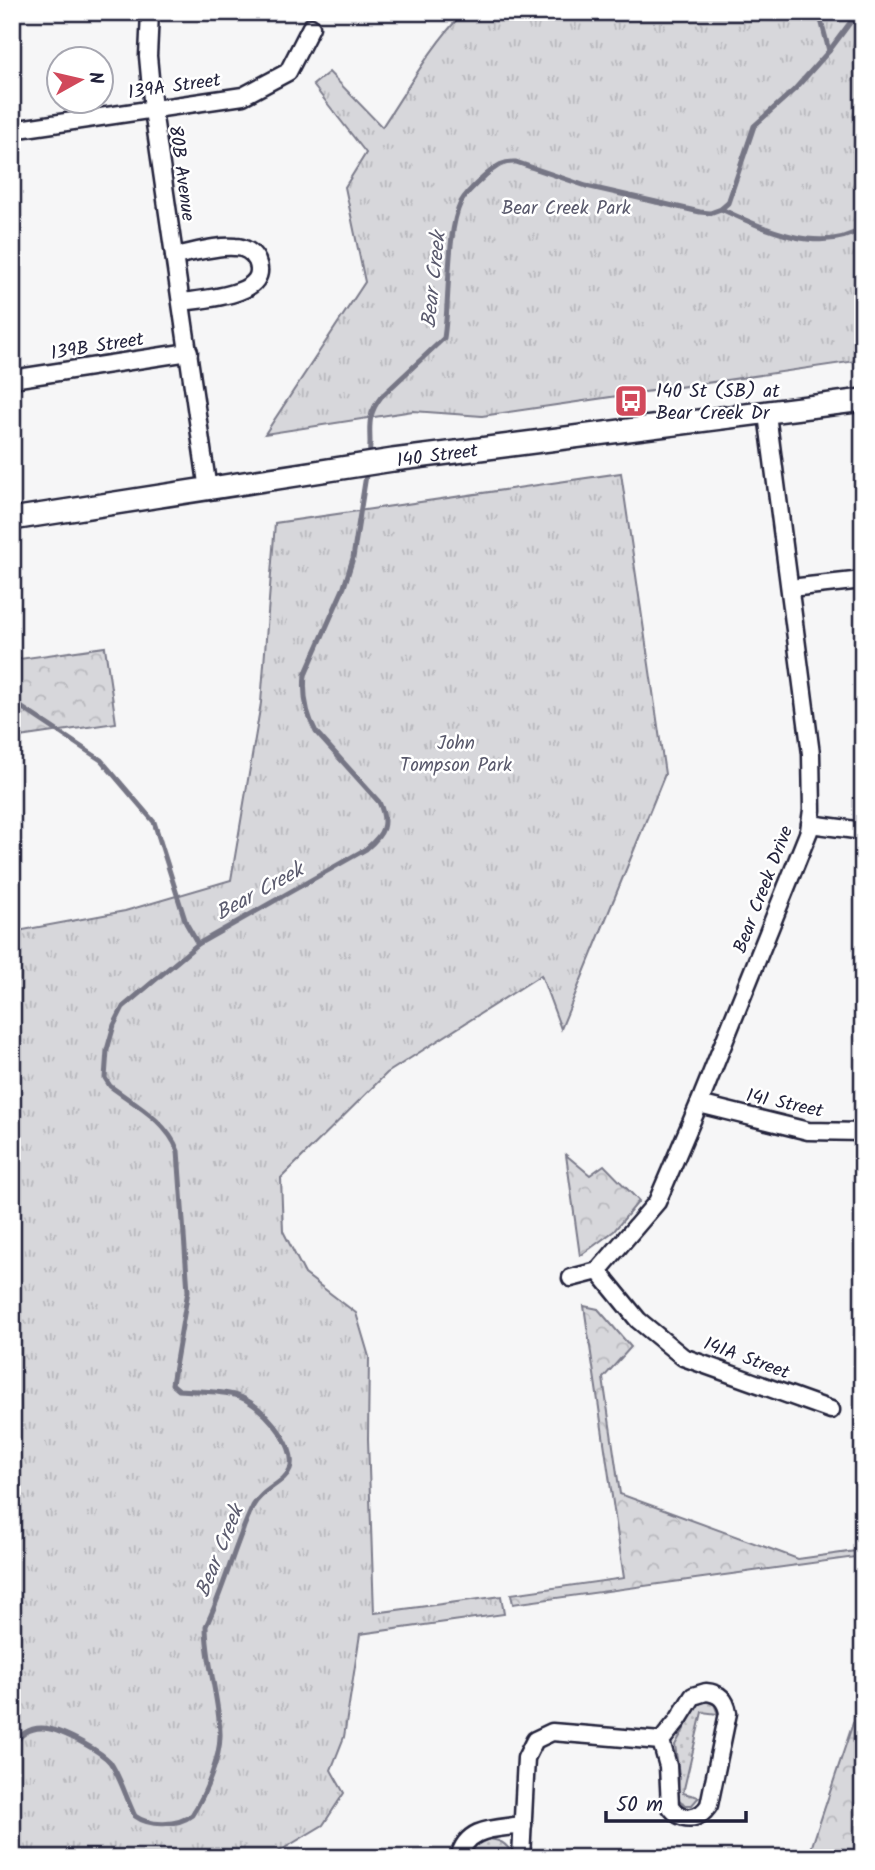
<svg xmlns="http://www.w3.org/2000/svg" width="875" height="1870" viewBox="0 0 875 1870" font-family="Kalam,sans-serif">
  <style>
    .forest { fill: url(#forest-crowns); stroke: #7c7c8b; stroke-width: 2 }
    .park { fill: url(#park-tufts); stroke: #7c7c8b; stroke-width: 2 }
    .garden { fill: url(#garden-dots); stroke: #7c7c8b; stroke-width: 2 }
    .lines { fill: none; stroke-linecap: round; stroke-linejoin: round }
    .stream { stroke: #767685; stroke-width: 5 }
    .street-casing { stroke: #22223b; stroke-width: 21 }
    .secondary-casing { stroke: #22223b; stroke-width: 26 }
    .street { stroke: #fff; stroke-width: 16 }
    .secondary { stroke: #fff; stroke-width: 21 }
    .labels { text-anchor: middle; stroke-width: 5; stroke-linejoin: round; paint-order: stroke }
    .street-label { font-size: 19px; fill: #22223b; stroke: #fff }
    .park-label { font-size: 19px; fill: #58586b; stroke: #fff }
    .poi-label { font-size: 19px; fill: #22223b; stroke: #fff; text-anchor: start }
    .water-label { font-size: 21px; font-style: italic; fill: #5a5a6d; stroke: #fff }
  </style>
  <defs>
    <pattern id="forest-crowns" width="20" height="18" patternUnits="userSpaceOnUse" patternTransform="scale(1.75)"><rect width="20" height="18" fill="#d7d7db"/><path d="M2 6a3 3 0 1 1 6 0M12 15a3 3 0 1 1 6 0" fill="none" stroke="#b8b8bd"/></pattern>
    <pattern id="park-tufts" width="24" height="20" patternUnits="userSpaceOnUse" patternTransform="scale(1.75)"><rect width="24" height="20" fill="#d7d7db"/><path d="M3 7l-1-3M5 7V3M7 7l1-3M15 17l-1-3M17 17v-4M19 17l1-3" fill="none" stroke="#b8b8bd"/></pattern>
    <pattern id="garden-dots" width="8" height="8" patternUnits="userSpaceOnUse" patternTransform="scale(1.75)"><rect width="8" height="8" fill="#d7d7db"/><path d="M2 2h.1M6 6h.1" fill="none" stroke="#b8b8bd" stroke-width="1.8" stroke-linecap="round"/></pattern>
  </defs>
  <rect width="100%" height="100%" fill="#f6f6f7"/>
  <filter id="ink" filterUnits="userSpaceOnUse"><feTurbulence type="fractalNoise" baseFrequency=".0143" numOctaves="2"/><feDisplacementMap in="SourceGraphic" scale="14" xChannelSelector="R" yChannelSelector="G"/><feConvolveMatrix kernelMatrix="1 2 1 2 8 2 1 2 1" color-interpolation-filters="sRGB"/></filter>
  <g filter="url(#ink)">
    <g class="forest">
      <polygon points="105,647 116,723 12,738 12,660"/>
      <polygon points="566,1155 590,1175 604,1165 639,1201 614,1231 580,1256"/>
      <polygon points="584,1306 598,1309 631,1347 603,1378 620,1494 798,1559 863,1550 863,1556 513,1604 511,1594 624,1578"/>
      <polygon points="863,1693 863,1858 808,1858"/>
    </g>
    <g class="park">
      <path d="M464 12H863V360L482 416 413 411 265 434 365 282 345 187 366 153 313 85 329 72 382 127C408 88 431 46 464 12Z"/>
      <polygon points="621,473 665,774 561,1029 541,975 387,1073 281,1178 283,1231 305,1274 356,1313 369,1357 368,1439 374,1613 501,1596 504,1614 360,1634 344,1737 331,1770 344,1793 323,1825 268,1858 12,1858 12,932 125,911 231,880 261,703 275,523"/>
    </g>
    <g class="garden">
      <polygon points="704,1701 714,1704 718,1714 702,1712 683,1793 699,1797 692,1805 685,1805 677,1798 679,1775 675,1745 697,1706"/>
      <path d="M489 1839C501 1840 510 1845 512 1858H470L476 1845Z"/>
    </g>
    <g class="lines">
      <g class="stream">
        <polyline points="819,12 829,51"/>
        <path d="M721 209C762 228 820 256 863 228"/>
        <path d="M369 459C373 433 363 420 381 397L444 338C450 301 446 233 461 202 467 191 477 183 487 174 497 166 503 161 516 162L586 186 700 212 710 213 721 209 728 203 754 126 795 89 829 51 858 12"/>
        <polyline points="12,701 101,760 154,822 186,923 198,944"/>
        <path d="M12 1748C30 1715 59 1730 83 1743 92 1748 103 1754 110 1762 120 1776 127 1800 135 1816 150 1827 178 1826 192 1815 205 1795 221 1757 220 1733 219 1697 206 1662 206 1626 225 1587 234 1545 253 1506 262 1489 285 1483 290 1469 299 1445 259 1402 237 1396 219 1390 198 1392 179 1390L172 1384 188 1291 178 1151C167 1121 134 1104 110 1086L105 1078 107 1050 114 1025 123 1007 198 944 366 849C384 834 389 824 379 802L316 732C306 714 303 695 305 675L344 587 353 558 367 469"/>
      </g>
      <defs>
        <g id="street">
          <polyline points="150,12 148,56 153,110 208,490"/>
          <polyline points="12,130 243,96 288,72 311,27"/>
          <path d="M174 256C192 253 218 245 235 247 244 247 253 252 257 261 272 296 202 299 182 302"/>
          <polyline points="12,379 189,352"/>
          <polyline points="790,588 863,580"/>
          <polyline points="810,824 863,831"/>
          <polyline points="699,1104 808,1131 863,1132"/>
          <polyline points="598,1271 638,1320 683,1357 831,1410"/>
          <polyline points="571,1278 598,1271 657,1202 699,1104 809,831 812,810 811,754 767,414"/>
          <path d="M706 1692C719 1693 726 1700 728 1713L709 1805C699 1821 681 1822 670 1806L668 1766 661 1741 678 1720 693 1696Z"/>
          <path d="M459 1858C466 1826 496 1829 523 1825"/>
          <polyline points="521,1858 526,1758 535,1740 552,1732 661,1741"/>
        </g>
        <g id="secondary">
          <path id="s1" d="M12 519 393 460 863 400"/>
        </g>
      </defs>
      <use href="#street" class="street-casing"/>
      <use href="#secondary" class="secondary-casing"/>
      <use href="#street" class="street"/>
      <use href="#secondary" class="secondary"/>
    </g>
  </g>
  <defs>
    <symbol id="bus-square" viewBox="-11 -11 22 22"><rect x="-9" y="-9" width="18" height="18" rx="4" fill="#d1495b" stroke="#fff"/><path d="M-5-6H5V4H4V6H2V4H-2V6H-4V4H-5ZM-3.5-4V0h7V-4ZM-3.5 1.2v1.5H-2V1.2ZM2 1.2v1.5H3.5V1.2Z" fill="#fff"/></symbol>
  </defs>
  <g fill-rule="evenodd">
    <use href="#bus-square" x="612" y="382" width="38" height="38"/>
  </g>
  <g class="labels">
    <g class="street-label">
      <text transform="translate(174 85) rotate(-8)" y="7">139A Street</text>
      <text transform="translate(183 173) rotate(82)" y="7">80B Avenue</text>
      <text transform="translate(97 345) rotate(-9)" y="7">139B Street</text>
      <text dy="7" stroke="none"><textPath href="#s1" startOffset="430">140 Street</textPath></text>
      <text transform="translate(762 889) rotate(-69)" y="7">Bear Creek Drive</text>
      <text transform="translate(785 1102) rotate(12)" y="7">141 Street</text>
      <text transform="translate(747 1357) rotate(20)" y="7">141A Street</text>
    </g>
    <g class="park-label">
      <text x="566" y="214">Bear Creek Park</text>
      <text x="456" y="749">John<tspan x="456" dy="22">Tompson Park</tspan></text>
    </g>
    <g class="poi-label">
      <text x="656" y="397">140 St (SB) at<tspan x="656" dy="22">Bear Creek Dr</tspan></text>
    </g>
    <g class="water-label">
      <text transform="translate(433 280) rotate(-84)" y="7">Bear Creek</text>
      <text transform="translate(259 891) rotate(-29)" y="7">Bear Creek</text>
      <text transform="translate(219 1551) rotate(-68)" y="7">Bear Creek</text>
    </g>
  </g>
  <rect width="875" height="1870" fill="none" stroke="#fff" stroke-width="42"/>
  <rect x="21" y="21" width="833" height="1828" fill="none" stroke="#22223b" stroke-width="2.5" filter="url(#ink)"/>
  <g transform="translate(80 80) rotate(82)"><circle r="33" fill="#ffffff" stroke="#a7a7b1" stroke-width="2"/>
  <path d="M0-5L12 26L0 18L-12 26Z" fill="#d1495b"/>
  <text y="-10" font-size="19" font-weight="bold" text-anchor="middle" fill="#22223b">N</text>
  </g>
  <path d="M606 1811v10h140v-10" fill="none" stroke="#22223b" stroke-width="3.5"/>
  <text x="616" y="1811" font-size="21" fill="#22223b" stroke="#ffffff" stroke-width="5" paint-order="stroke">50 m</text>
</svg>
